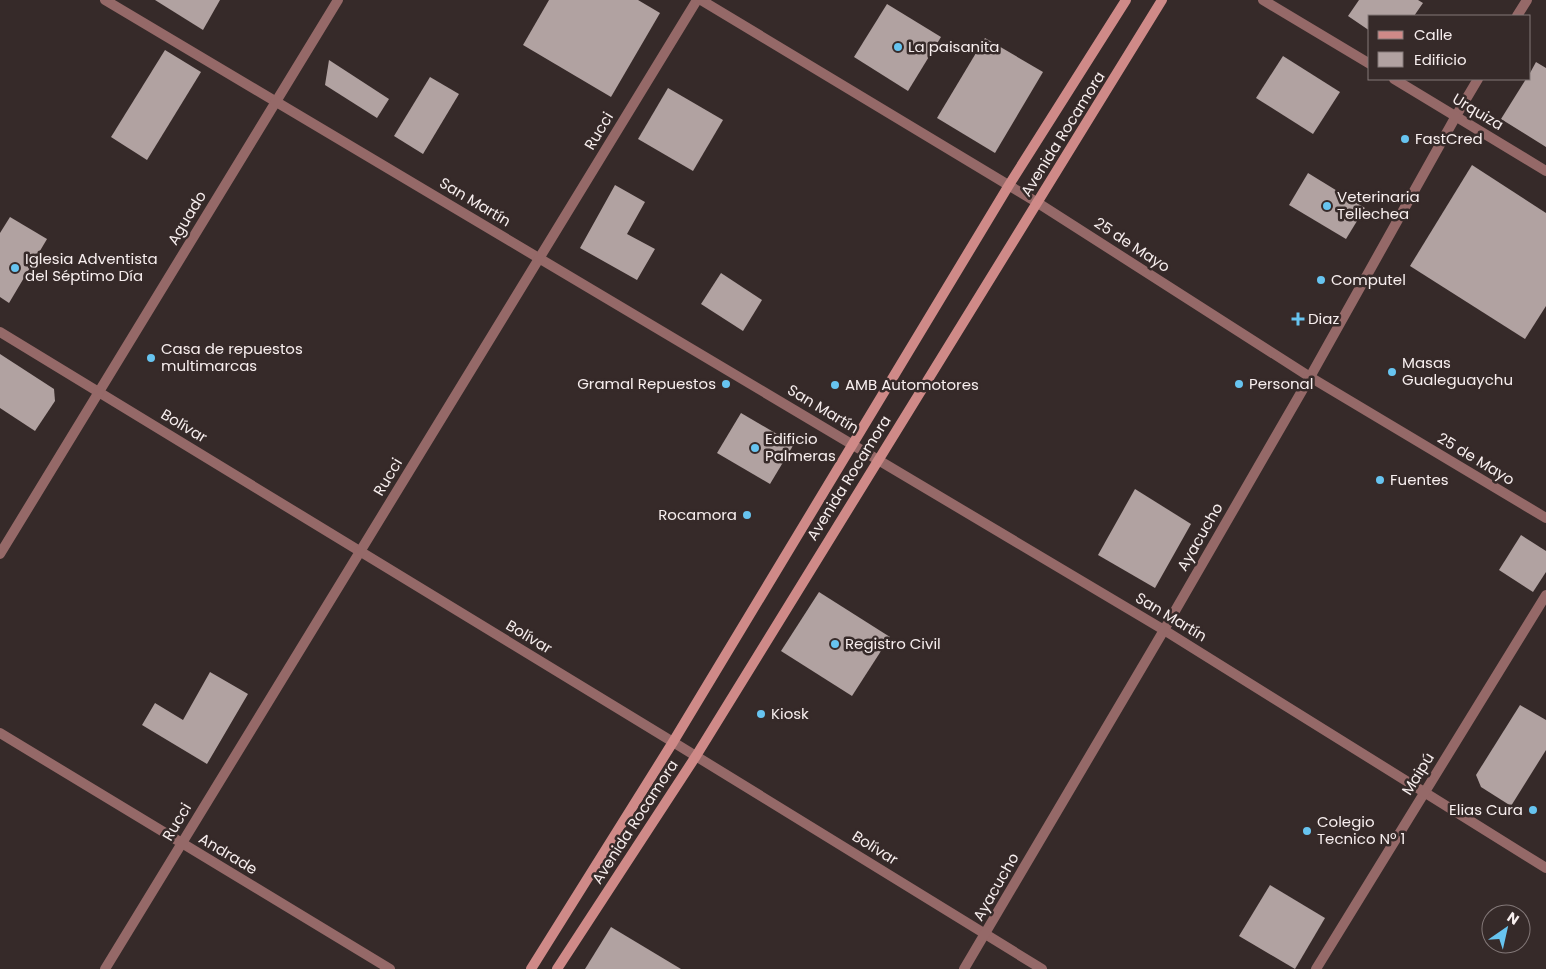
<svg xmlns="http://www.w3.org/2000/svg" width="1546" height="969" viewBox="0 0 1546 969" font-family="Poppins,sans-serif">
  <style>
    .building { fill: #b1a2a1 }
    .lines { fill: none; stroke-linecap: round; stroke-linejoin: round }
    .minor { stroke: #956968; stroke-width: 10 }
    .tertiary { stroke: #956968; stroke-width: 10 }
    .secondary { stroke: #cf8a88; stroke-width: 10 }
    .poi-dot { fill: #67c4f0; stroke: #362a29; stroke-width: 2 }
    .labels { text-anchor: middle; stroke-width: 5; stroke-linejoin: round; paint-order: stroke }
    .poi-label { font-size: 15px; fill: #f7eeee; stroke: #362a29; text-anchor: start }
    .street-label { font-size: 15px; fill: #f7eeee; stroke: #362a29 }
  </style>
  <rect width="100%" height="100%" fill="#362a29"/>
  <g class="building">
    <polygon points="155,0 220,0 203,30"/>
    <polygon points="549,0 638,0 660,13 611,97 523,45"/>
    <polygon points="1359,0 1418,0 1423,3 1414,16 1370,16 1370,31 1348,16"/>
    <polygon points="887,4 941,37 908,91 854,57"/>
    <polygon points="985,38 1043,72 995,153 937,118"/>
    <polygon points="165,50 201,72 147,160 111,137"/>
    <polygon points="1283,56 1340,92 1313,134 1256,98"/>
    <polygon points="329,60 389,99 377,118 325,85"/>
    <polygon points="1536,62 1546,68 1546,147 1501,119 1526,79 1530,79 1530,73"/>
    <polygon points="430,77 459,94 423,154 394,136"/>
    <polygon points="668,88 723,120 693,171 638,139"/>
    <polygon points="1472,165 1546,213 1546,306 1525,339 1410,266"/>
    <polygon points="1308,173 1365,208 1346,239 1289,205"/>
    <polygon points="615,185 645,202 627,234 655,249 637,280 580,248"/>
    <polygon points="10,217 47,239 9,303 0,297 0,233"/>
    <polygon points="721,273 762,300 743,331 701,304"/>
    <polygon points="0,354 54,389 55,401 35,431 0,408"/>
    <polygon points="741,413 794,444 770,484 717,453"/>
    <polygon points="1135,489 1191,524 1155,588 1098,555"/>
    <polygon points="1521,535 1546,551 1546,572 1533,592 1499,570"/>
    <polygon points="819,592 890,637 852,696 781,651"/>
    <polygon points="210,672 248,694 207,764 142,725 155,703 183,720"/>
    <polygon points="1520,705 1546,720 1546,750 1511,806 1481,787 1476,775"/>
    <polygon points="1270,885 1325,918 1295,969 1239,936"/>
    <polygon points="611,927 681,969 585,969"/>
  </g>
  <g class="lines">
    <g class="minor">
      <polyline points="105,0 1164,630 1546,868"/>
      <polyline points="1517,16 1527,0"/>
      <polyline points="0,332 673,742 1042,969"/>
      <polyline points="0,554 338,0"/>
      <polyline points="0,733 390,969"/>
      <polyline points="105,969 697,0"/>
      <polyline points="964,969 1164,630 1310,377 1456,116 1478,79"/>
      <polyline points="1316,969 1546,595"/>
    </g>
    <g class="tertiary">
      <polyline points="701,0 1038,203 1310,377 1546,518"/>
      <polyline points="1263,0 1370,64"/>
      <polyline points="1394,79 1546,171"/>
    </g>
    <g class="secondary">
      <polyline points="531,969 673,742 1009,185 1126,0"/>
      <polyline points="557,969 696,756 1162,0"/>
    </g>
  </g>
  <g class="poi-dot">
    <circle cx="898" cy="47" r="5"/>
    <circle cx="1405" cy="139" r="5"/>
    <circle cx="1327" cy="206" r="5"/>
    <circle cx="15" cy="268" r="5"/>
    <circle cx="1321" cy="280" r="5"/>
    <path d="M1295.5 311.5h5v5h5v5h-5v5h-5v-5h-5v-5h5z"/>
    <circle cx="151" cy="358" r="5"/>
    <circle cx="1392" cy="372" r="5"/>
    <circle cx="726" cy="384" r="5"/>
    <circle cx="1239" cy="384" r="5"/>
    <circle cx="835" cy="385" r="5"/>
    <circle cx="755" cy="448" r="5"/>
    <circle cx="1380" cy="480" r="5"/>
    <circle cx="747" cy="515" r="5"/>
    <circle cx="835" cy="644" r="5"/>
    <circle cx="761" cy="714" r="5"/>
    <circle cx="1533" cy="810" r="5"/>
    <circle cx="1307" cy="831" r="5"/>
  </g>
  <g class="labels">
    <g class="poi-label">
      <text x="908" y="52">La paisanita</text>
      <text x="1415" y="144">FastCred</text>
      <text x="1337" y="202">Veterinaria<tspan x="1337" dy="17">Tellechea</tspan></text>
      <text x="25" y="264">Iglesia Adventista<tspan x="25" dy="17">del Séptimo Día</tspan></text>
      <text x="1331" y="285">Computel</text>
      <text x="1308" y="324">Diaz</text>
      <text x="161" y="354">Casa de repuestos<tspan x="161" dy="17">multimarcas</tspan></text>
      <text x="1402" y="368">Masas<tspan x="1402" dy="17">Gualeguaychu</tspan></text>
      <text x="716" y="389" text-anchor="end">Gramal Repuestos</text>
      <text x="1249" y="389">Personal</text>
      <text x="845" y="390">AMB Automotores</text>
      <text x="765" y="444">Edificio<tspan x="765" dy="17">Palmeras</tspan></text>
      <text x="1390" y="485">Fuentes</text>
      <text x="737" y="520" text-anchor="end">Rocamora</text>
      <text x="845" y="649">Registro Civil</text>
      <text x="771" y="719">Kiosk</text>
      <text x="1523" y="815" text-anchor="end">Elias Cura</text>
      <text x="1317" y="827">Colegio<tspan x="1317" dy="17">Tecnico Nº 1</tspan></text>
    </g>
    <g class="street-label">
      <text transform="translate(1478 112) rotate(31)" y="5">Urquiza</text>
      <text transform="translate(599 131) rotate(-59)" y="5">Rucci</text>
      <text transform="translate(1063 134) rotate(-58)" y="5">Avenida Rocamora</text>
      <text transform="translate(475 202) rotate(31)" y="5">San Martín</text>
      <text transform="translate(187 218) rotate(-59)" y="5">Aguado</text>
      <text transform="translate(1132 245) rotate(33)" y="5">25 de Mayo</text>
      <text transform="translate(823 409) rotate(31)" y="5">San Martín</text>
      <text transform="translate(184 426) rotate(31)" y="5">Bolívar</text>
      <text transform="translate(1476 459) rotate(31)" y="5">25 de Mayo</text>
      <text transform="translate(388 477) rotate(-59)" y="5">Rucci</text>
      <text transform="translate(849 478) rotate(-58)" y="5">Avenida Rocamora</text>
      <text transform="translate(1200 537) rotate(-60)" y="5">Ayacucho</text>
      <text transform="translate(1171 617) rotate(31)" y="5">San Martín</text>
      <text transform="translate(529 637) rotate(31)" y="5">Bolívar</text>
      <text transform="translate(1418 774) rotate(-58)" y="5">Maipú</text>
      <text transform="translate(177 822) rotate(-59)" y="5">Rucci</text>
      <text transform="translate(635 822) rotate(-57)" y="5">Avenida Rocamora</text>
      <text transform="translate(875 848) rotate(32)" y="5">Bolívar</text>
      <text transform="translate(228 854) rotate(31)" y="5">Andrade</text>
      <text transform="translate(996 887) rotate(-60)" y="5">Ayacucho</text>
    </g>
  </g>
  <rect x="1368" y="15" width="162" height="65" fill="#362a29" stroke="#837878"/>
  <rect x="1378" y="31" width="25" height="8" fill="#cf8a88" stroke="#837878"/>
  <text x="1414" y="40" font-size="15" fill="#f7eeee">Calle</text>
  <rect x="1378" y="52" width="25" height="15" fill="#b1a2a1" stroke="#837878"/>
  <text x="1414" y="65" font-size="15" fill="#f7eeee">Edificio</text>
  <g transform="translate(1506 929) rotate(34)"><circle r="24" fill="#362a29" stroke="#837878"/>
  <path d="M0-4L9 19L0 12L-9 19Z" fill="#67c4f0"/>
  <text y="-8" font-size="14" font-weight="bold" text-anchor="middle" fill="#f7eeee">N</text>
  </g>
</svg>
